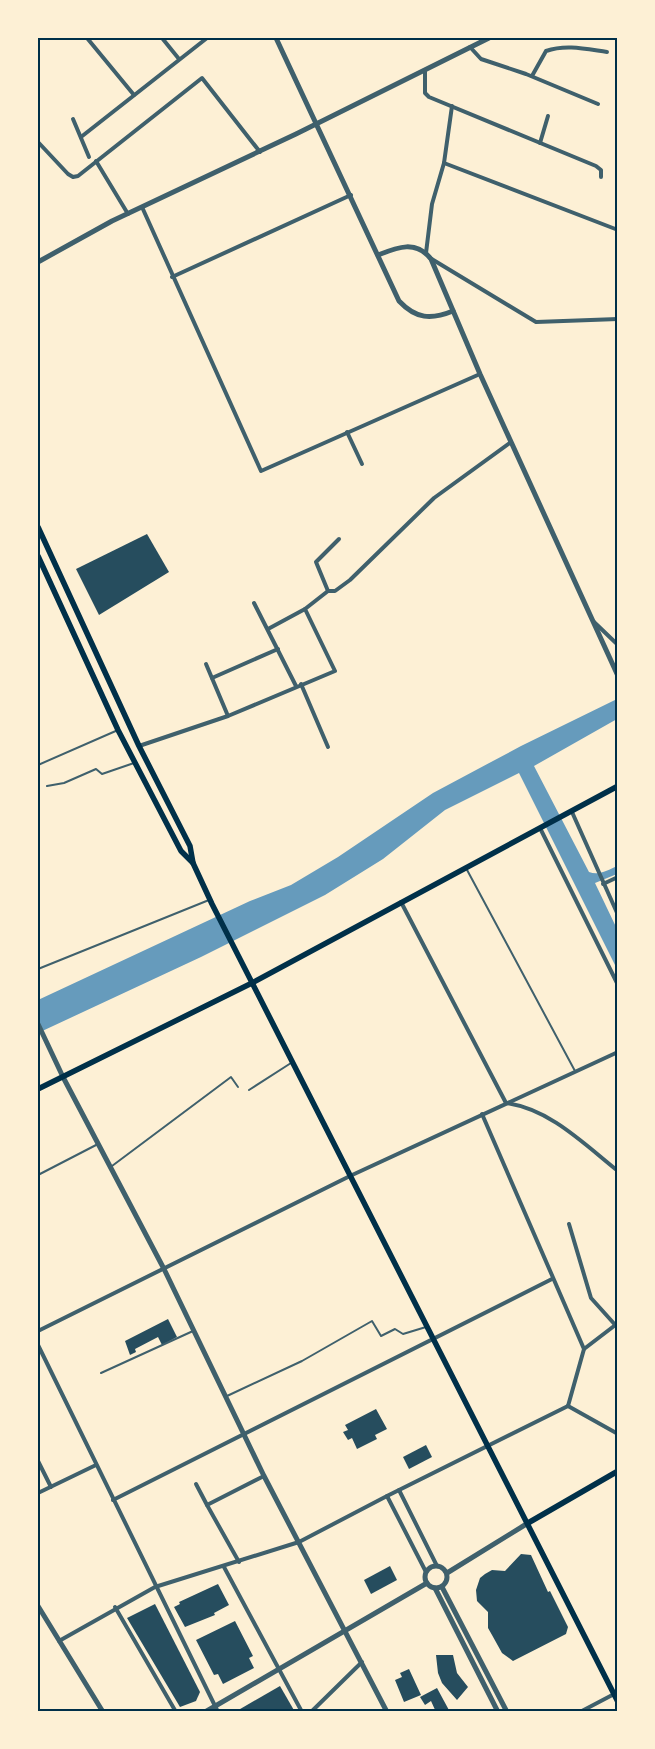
<svg xmlns="http://www.w3.org/2000/svg" width="655" height="1749" viewBox="0 0 655 1749" font-family="'Varela Round',sans-serif">
  <style>
    .water { fill: #669bbc }
    .building { fill: #264d5e }
    .lines { fill: none; stroke-linecap: round; stroke-linejoin: round }
    .service { stroke: #3f606c; stroke-width: 2 }
    .minor { stroke: #3f606c; stroke-width: 4 }
    .tertiary { stroke: #3f606c; stroke-width: 5 }
    .secondary { stroke: #003049; stroke-width: 5.5 }
    .neatline { fill: none; stroke: #003049; stroke-width: 2 }
  </style>
  <rect width="100%" height="100%" fill="#fdf0d5"/>
  <path class="water" d="M617 699V719L534 766 589 872C599 876 608 870 617 866V874L595 883 617 929V969L519 773 445 810 383 859 325 895 201 957 38 1033V1000L250 901 291 885 338 857 433 793 521 746Z"/>
  <g class="building">
    <polygon points="147,534 169,572 99,615 76,569"/>
    <polygon points="168,1319 177,1337 162,1345 158,1337 135,1349 136,1352 130,1355 125,1341"/>
    <polygon points="376,1409 387,1429 375,1435 377,1439 357,1449 352,1438 348,1440 343,1432 348,1430 345,1425"/>
    <polygon points="426,1445 432,1457 409,1469 403,1457"/>
    <polygon points="521,1554 531,1555 548,1592 550,1591 568,1627 566,1634 513,1661 502,1653 492,1635 488,1628 488,1612 477,1601 476,1590 480,1578 485,1574 492,1570 505,1571"/>
    <polygon points="390,1566 397,1580 371,1594 364,1580"/>
    <polygon points="218,1584 229,1605 214,1613 215,1615 185,1627 174,1607 180,1604 179,1602"/>
    <polygon points="155,1604 200,1692 196,1701 180,1707 127,1618"/>
    <polygon points="235,1621 253,1656 249,1658 254,1668 223,1684 218,1674 214,1675 196,1640"/>
    <polygon points="436,1655 453,1655 457,1673 468,1687 457,1700 442,1683 438,1673"/>
    <polygon points="409,1669 421,1695 404,1702 395,1680 402,1677 400,1673"/>
    <polygon points="280,1686 295,1712 235,1712"/>
    <polygon points="437,1688 450,1712 436,1712 431,1701 425,1705 420,1697"/>
  </g>
  <g class="lines">
    <g class="service">
      <polyline points="38,765 118,730"/>
      <polyline points="47,786 64,783 96,769 102,774 134,763"/>
      <polyline points="466,868 575,1071"/>
      <polyline points="38,969 209,900"/>
      <polyline points="249,1090 291,1063"/>
      <polyline points="112,1166 231,1077 238,1087"/>
      <polyline points="38,1175 98,1144"/>
      <polyline points="101,1373 193,1331"/>
      <polyline points="227,1396 302,1361 372,1321 381,1336 395,1329 403,1334 426,1327"/>
    </g>
    <g class="minor">
      <polyline points="87,38 134,95"/>
      <polyline points="162,38 179,59"/>
      <polyline points="470,47 481,59 526,74 598,104"/>
      <polyline points="425,70 425,93 429,97 596,166 601,170 601,177"/>
      <path d="M532 76 546 51C566 44 586 49 607 52"/>
      <polyline points="73,119 89,157"/>
      <polyline points="81,137 207,38"/>
      <polyline points="38,142 68,174 73,177 78,176 202,78 260,152"/>
      <polyline points="540,143 548,116"/>
      <polyline points="96,161 128,214"/>
      <polyline points="444,163 618,230"/>
      <polyline points="142,207 261,471 480,374"/>
      <polyline points="426,253 432,204 444,163 452,106"/>
      <polyline points="430,258 536,322 618,319"/>
      <polyline points="172,277 351,195"/>
      <polyline points="347,432 362,464"/>
      <polyline points="328,591 316,562 339,539"/>
      <polyline points="254,603 296,686"/>
      <polyline points="594,622 618,645"/>
      <polyline points="268,629 305,609"/>
      <polyline points="206,664 228,716"/>
      <polyline points="212,678 278,649"/>
      <polyline points="301,684 328,747"/>
      <polyline points="139,746 228,716 335,671 305,609 328,591 335,591 350,580 434,498 511,442"/>
      <polyline points="572,812 618,915"/>
      <polyline points="540,828 618,985"/>
      <polyline points="603,884 618,877"/>
      <path d="M401 902 506 1103C550 1109 584 1144 618 1171"/>
      <polyline points="482,1114 584,1349 568,1406"/>
      <polyline points="569,1224 591,1298 618,1328"/>
      <polyline points="38,1331 350,1176 618,1052"/>
      <polyline points="38,1345 218,1712"/>
      <polyline points="584,1349 618,1323"/>
      <polyline points="568,1406 618,1434"/>
      <polyline points="38,1461 51,1487"/>
      <polyline points="196,1484 207,1505"/>
      <polyline points="399,1490 437,1566"/>
      <polyline points="38,1493 96,1465"/>
      <polyline points="387,1496 426,1572"/>
      <polyline points="113,1500 552,1279"/>
      <polyline points="239,1562 207,1505 264,1476"/>
      <polyline points="224,1567 302,1712"/>
      <polyline points="115,1607 176,1712"/>
      <polyline points="59,1641 155,1587 299,1542 387,1496 568,1406"/>
      <polyline points="311,1712 362,1662"/>
      <polyline points="580,1712 618,1692"/>
    </g>
    <g class="tertiary">
      <path d="M276 38 399 301C416 319 431 320 453 311"/>
      <path d="M378 255C398 247 416 240 431 259L480 374 618 676"/>
      <polyline points="38,262 112,221 296,134 489,38"/>
      <polyline points="38,1024 63,1077 164,1269 264,1476 387,1712"/>
      <circle cx="436" cy="1577" r="11"/>
      <polyline points="447,1573 528,1523"/>
      <polyline points="442,1587 507,1712"/>
      <polyline points="435,1588 498,1712"/>
      <polyline points="38,1606 103,1712"/>
      <polyline points="205,1712 427,1583"/>
    </g>
    <g class="secondary">
      <polyline points="38,527 139,746 190,846 193,863 212,904 618,1702"/>
      <polyline points="38,556 118,730 181,851 193,863"/>
      <polyline points="38,1089 252,983 618,786"/>
      <polyline points="528,1523 618,1471"/>
    </g>
  </g>
  <rect width="655" height="1749" fill="none" stroke="#fdf0d5" stroke-width="78"/>
  <rect x="39" y="39" width="577" height="1671" class="neatline"/>
</svg>
